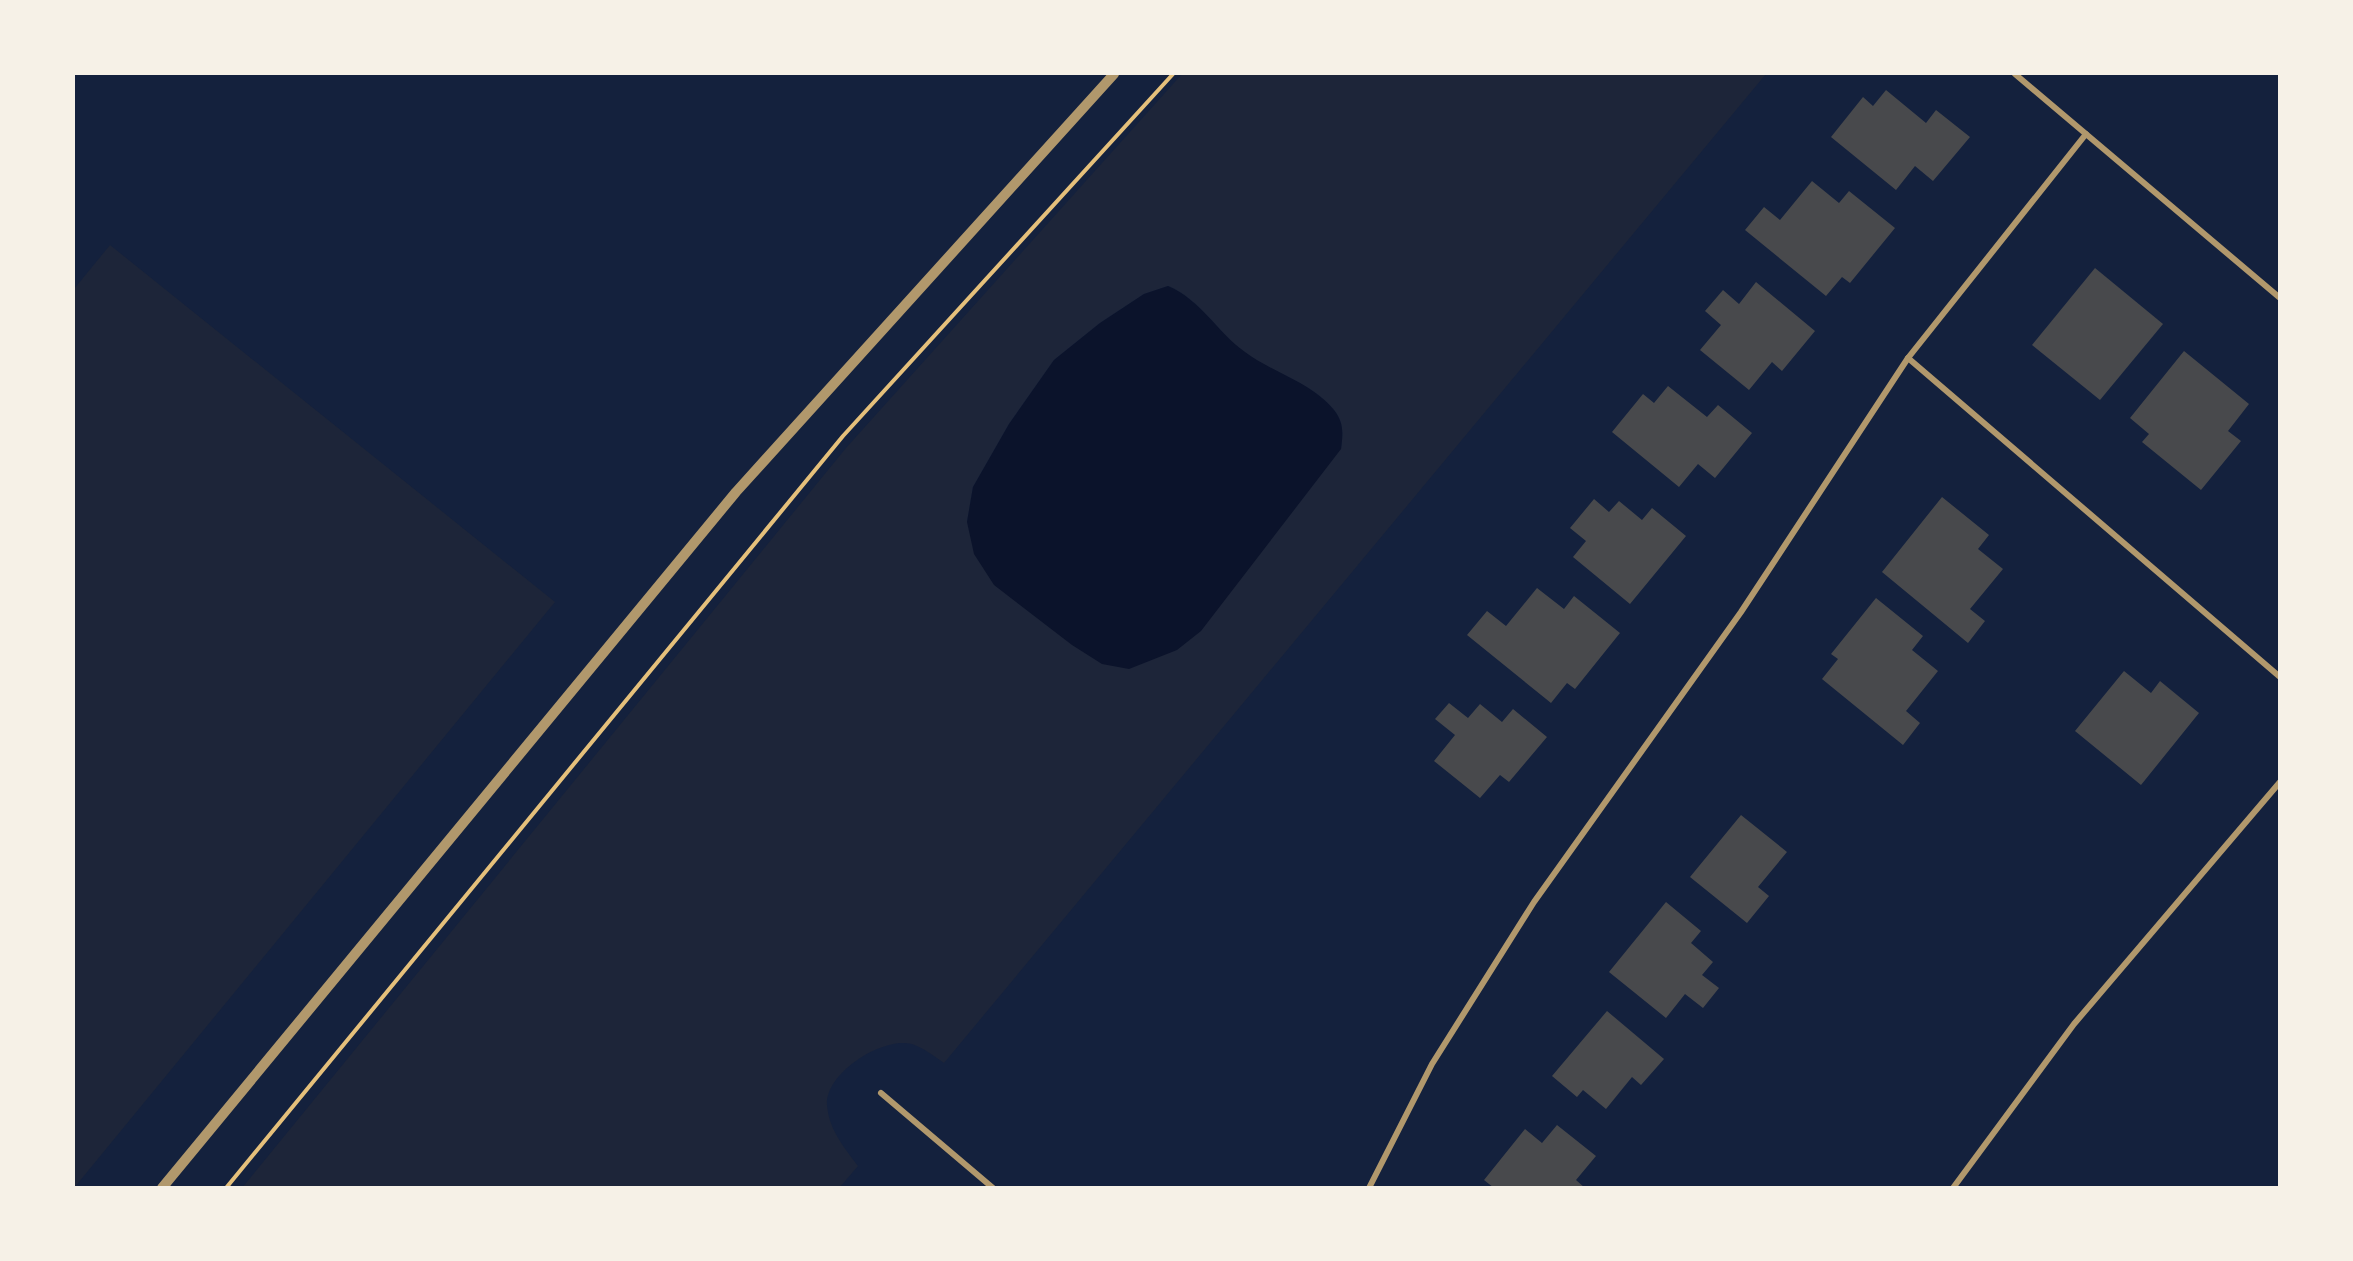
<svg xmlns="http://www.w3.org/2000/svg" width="2353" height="1261" viewBox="0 0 2353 1261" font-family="'Public Sans',sans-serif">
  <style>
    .green { fill: #1d2539; fill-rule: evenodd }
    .water { fill: #0b132b }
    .building { fill: #48494c }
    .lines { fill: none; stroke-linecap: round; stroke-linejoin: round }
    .path { stroke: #e5c07b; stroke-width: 4 }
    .minor { stroke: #b1986c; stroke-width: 6 }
    .tertiary { stroke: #b1986c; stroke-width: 10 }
  </style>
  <rect width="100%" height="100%" fill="#14213d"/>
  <g class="green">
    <path d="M1182 74H1766L944 1063C934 1056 924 1048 912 1044 883 1036 825 1073 827 1105 829 1130 844 1147 858 1166L840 1187 242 1188 846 448ZM1168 286C1201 300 1217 332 1245 353 1273 373 1311 382 1334 410 1344 423 1343 433 1341 449L967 522 973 487 1009 424 1054 360 1100 323 1144 294Z"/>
    <polygon points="110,245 555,602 74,1188 74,289"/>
  </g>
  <path class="water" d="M1168 286C1201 300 1217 332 1245 352 1273 373 1311 382 1334 410 1344 423 1343 433 1341 449L1201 631 1177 650 1129 669 1102 664 1072 645 994 585 974 554 967 522 973 487 1009 424 1054 360 1100 323 1144 294Z"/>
  <g class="building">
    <polygon points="1886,90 1926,123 1936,110 1970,137 1933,181 1915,166 1896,190 1831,137 1863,97 1873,106"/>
    <polygon points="1812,181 1839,203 1849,191 1895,228 1850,283 1842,277 1826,296 1745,230 1764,207 1780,220"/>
    <polygon points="2095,268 2163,324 2100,400 2032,345"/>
    <polygon points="1756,282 1815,331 1782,371 1772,362 1749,390 1700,350 1721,325 1705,311 1723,290 1739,304"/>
    <polygon points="2184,351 2249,404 2228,431 2241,441 2201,490 2142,442 2149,434 2130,418"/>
    <polygon points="1668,386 1707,417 1718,405 1752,433 1715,478 1698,464 1679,487 1612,432 1643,394 1654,403"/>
    <polygon points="1942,497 1989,535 1978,549 2003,569 1970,609 1985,621 1968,643 1882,572"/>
    <polygon points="1594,499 1609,512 1619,501 1642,520 1652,508 1686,536 1630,604 1573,557 1586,541 1570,528"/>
    <polygon points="1537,588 1564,609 1574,596 1620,633 1575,689 1567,683 1551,703 1467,635 1487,611 1506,626"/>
    <polygon points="1876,598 1923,636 1912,650 1938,671 1906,711 1920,723 1903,745 1822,679 1838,659 1831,654"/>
    <polygon points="2124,671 2151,693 2160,681 2199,713 2141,785 2075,731"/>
    <polygon points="1449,703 1468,718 1480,704 1502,722 1513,709 1547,737 1509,782 1500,775 1480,798 1434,761 1455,735 1435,719"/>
    <polygon points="1741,815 1787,852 1758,887 1769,896 1747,923 1690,877"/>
    <polygon points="1666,902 1701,931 1691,943 1713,962 1702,975 1719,988 1703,1008 1685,994 1666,1018 1609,972"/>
    <polygon points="1607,1011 1664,1059 1641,1085 1632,1077 1606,1109 1583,1090 1577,1097 1552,1076"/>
    <polygon points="1557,1125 1596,1156 1576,1180 1585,1188 1494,1188 1484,1180 1525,1129 1542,1143"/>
  </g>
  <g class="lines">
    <polyline class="path" points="226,1188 843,436 1173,74"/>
    <g class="minor">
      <polyline points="2015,74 2280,298"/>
      <polyline points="1908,358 2280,677"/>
      <polyline points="881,1093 993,1188"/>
      <polyline points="1369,1188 1432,1064 1534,902 1741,612 1908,358 2086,134"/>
      <polyline points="1953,1188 2074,1024 2280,782"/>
    </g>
    <polyline class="tertiary" points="162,1188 736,492 1114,74"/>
  </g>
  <rect width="2353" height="1261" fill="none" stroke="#f6f1e7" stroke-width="150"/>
</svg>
